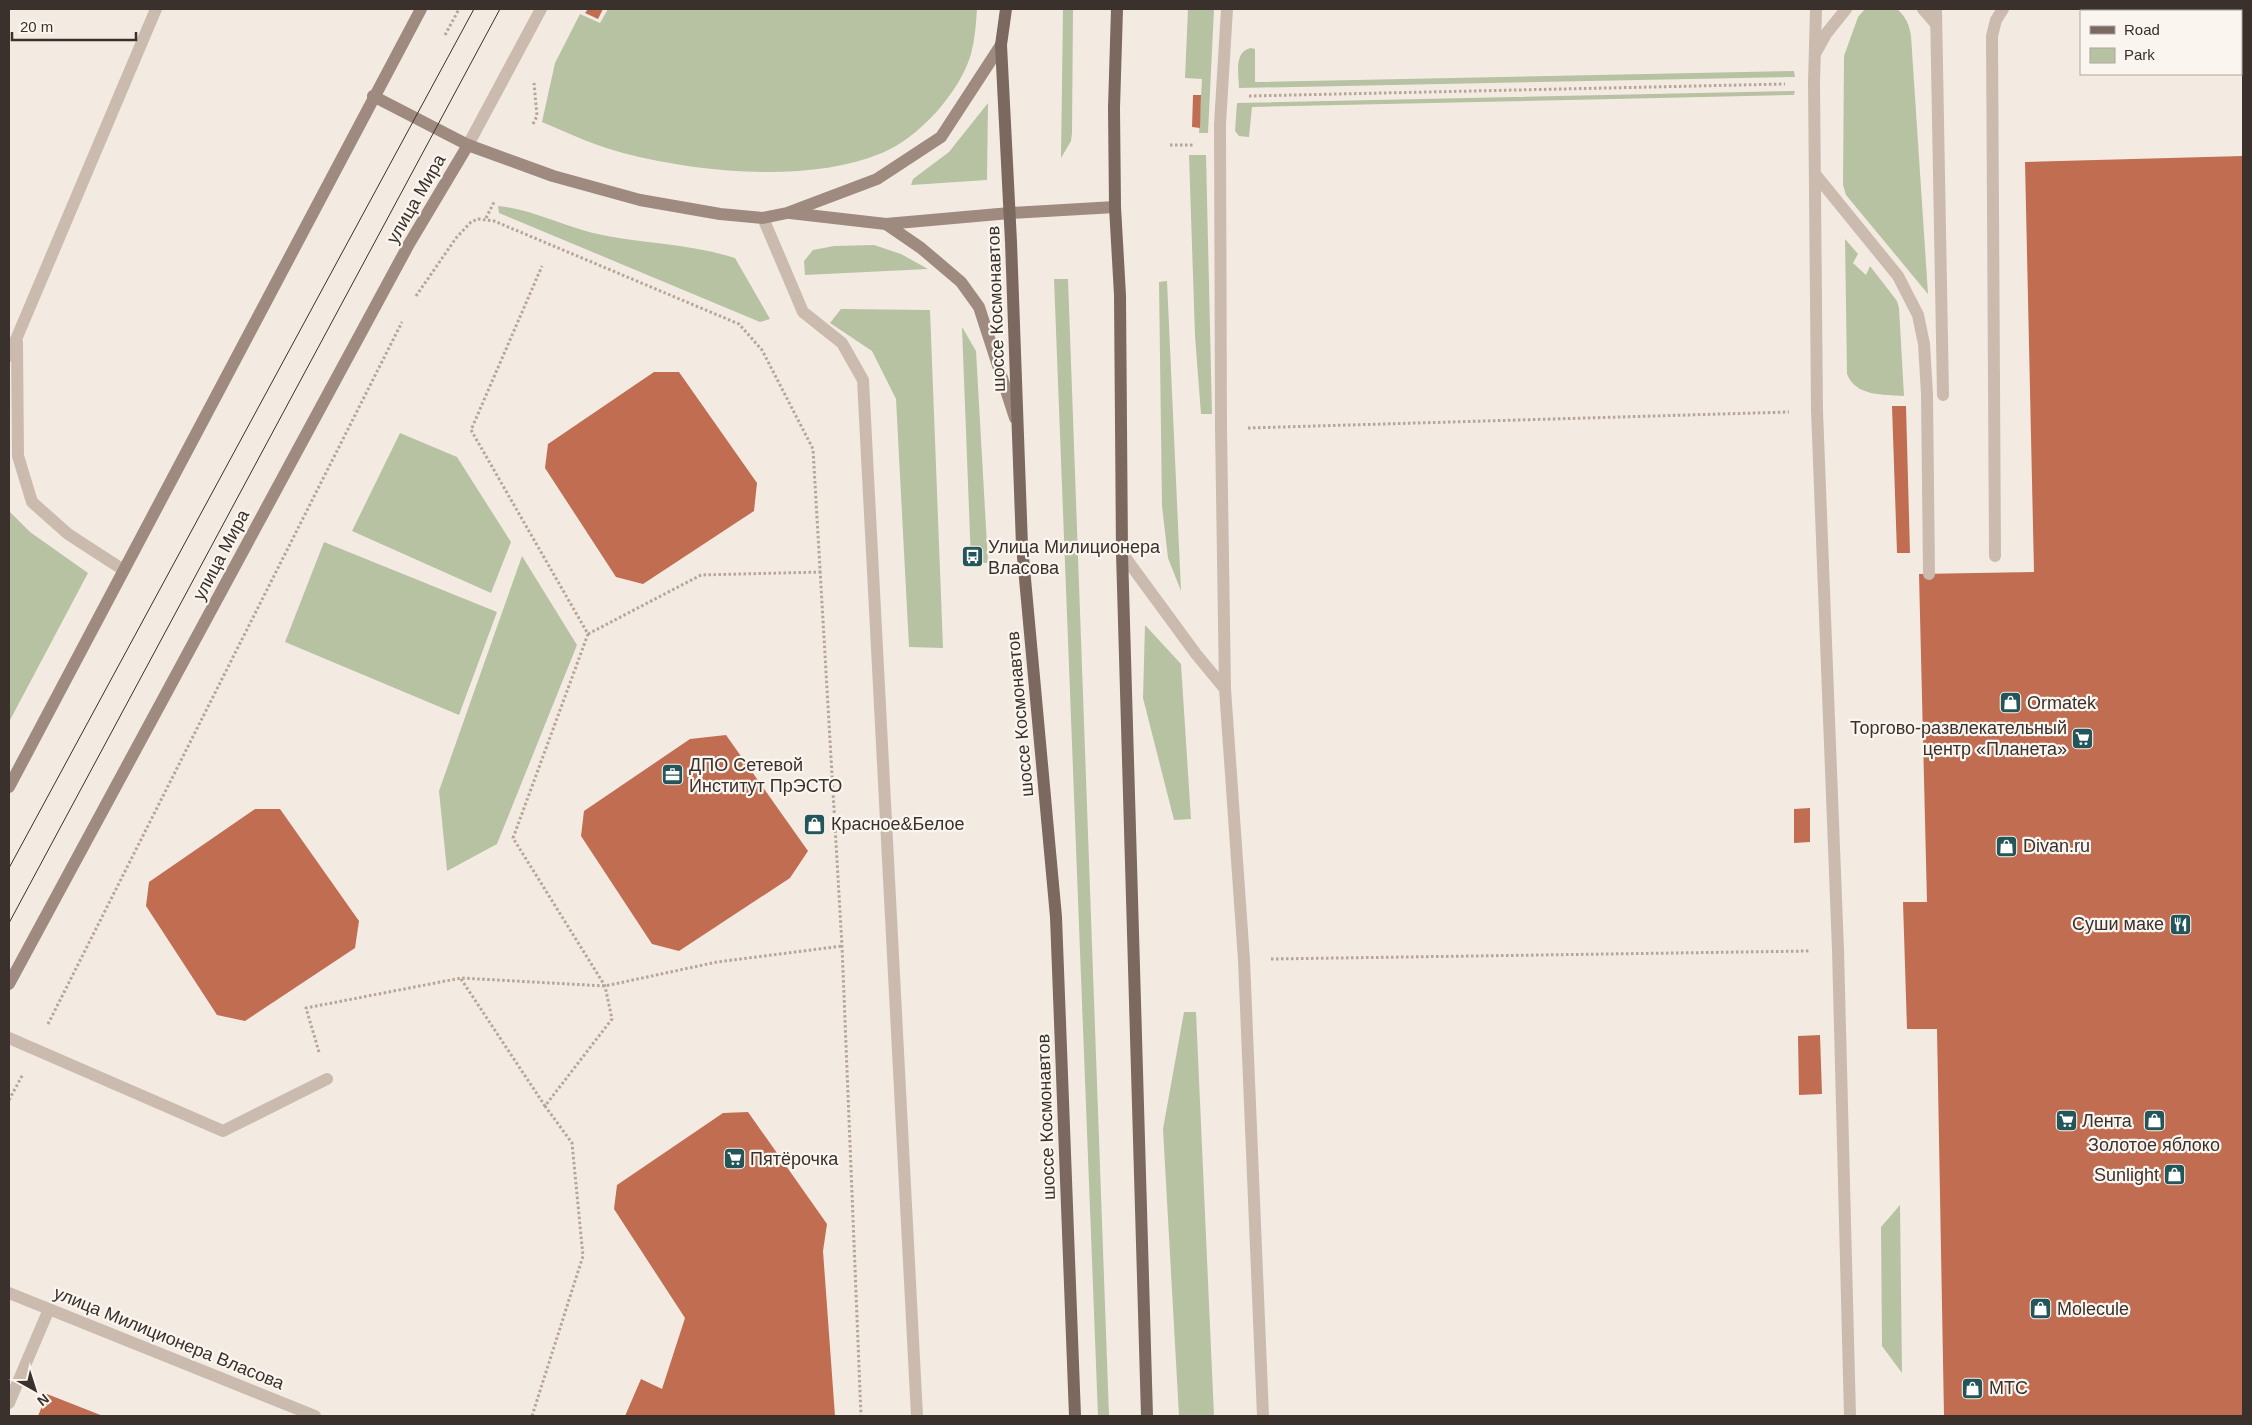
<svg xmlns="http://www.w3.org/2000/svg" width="2252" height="1425" viewBox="0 0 2252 1425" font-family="Helvetica,sans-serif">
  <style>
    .green { fill: #b7c2a2 }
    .building { fill: #c06d52 }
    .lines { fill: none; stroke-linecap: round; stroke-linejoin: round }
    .path { stroke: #b7a598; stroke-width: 3; stroke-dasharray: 2.5 2.5; stroke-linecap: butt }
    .lane { stroke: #cbbbae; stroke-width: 12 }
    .street { stroke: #cbbbae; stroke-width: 12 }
    .secondary { stroke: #9e8a7f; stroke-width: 12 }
    .primary { stroke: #7b685e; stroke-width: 12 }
    .tram { stroke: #3a302c; stroke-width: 1 }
    .labels { text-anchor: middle; stroke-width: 4.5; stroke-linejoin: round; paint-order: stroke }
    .street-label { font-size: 18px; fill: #3a302c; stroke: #faf5ee }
    .poi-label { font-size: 18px; fill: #3a302c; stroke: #faf5ee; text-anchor: start }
  </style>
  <rect width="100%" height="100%" fill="#f3ebe2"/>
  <g class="green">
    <path d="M608 9H977C976 24 975 39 971 54 960 92 919 138 882 153 810 183 702 173 627 154 598 147 570 134 542 122L555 63 580 14 600 23Z"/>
    <polygon points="1063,9 1073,9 1072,133 1071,141 1061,158"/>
    <polygon points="1188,9 1214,9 1208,133 1199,133 1202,79 1185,78"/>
    <path d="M1865 9H1897C1906 17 1909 24 1911 36L1928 294 1846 195 1843 185 1844 56 1858 17Z"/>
    <path d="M1251 48 1255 49V82L1794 71 1795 77 1239 88C1239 76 1233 51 1251 48Z"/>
    <polygon points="1795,91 1794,95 1252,107 1249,137 1239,136 1235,131 1237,103"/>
    <polygon points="988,103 987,180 911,185 913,179 949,152"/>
    <polygon points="1189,155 1206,155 1212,414 1201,414 1195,336"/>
    <path d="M498 206C530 209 561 225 593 233 640 244 689 243 735 258L770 319 760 322 499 213Z"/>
    <path d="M1845 239 1858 254 1853 263 1866 275 1870 266 1897 301 1899 308 1904 396C1883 394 1856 397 1847 374Z"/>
    <polygon points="874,245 901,254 928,269 805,275 804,261 813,250 834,246"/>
    <polygon points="1054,279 1068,279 1109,1416 1098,1416"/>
    <polygon points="1167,281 1181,591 1168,558 1162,506 1159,282"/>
    <polygon points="841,309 930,310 943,648 909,647 896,399 872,351 830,323"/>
    <polygon points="962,327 976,351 988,563 971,562"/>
    <polygon points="400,433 457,457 511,542 491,593 352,531"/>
    <polygon points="10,512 30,532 88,573 9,722"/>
    <polygon points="324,542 497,612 459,715 285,642"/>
    <polygon points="522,556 577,645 497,844 447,871 439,791"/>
    <polygon points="1145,625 1181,664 1191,819 1174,820 1143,698"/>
    <polygon points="1184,1012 1196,1012 1214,1416 1179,1416 1163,1129"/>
    <polygon points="1900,1205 1902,1373 1882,1346 1881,1227"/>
  </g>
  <g class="building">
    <polygon points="588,9 603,9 598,19 585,13"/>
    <polygon points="1193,95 1201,95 1200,128 1192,127"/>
    <polygon points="2243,156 2243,1416 1944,1416 1937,1029 1907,1029 1903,902 1927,902 1919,574 2034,572 2025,162"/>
    <polygon points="654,372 679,372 757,483 754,511 643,584 616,577 545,468 548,444"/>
    <polygon points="1892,406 1906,406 1910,553 1897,553"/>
    <polygon points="726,735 808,851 790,878 679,951 652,944 581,836 584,811 690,739"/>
    <polygon points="1810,808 1810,842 1794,843 1794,809"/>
    <polygon points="255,809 280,809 359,921 355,948 245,1021 217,1015 146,906 149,882"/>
    <polygon points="1820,1035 1822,1094 1799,1095 1798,1036"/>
    <polygon points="748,1112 827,1224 823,1251 835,1416 625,1416 641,1379 662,1389 685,1318 614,1209 617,1185 723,1113"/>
    <polygon points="47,1394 103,1416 38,1416"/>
  </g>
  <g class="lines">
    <g class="path">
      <polyline points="445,35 459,9"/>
      <polyline points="1249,96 1785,84"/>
      <polyline points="533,124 537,116 534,83"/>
      <polyline points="1170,145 1193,145"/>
      <polyline points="486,218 494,202"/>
      <polyline points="416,296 456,238 471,222 478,219 494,221 739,324 762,350 813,449 842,946 861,1416"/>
      <polyline points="1248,428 1789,412"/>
      <polyline points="588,634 701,575 821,572"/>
      <polyline points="1271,959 1809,951"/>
      <polyline points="461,979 545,1106"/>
      <polyline points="48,1024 402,322"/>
      <polyline points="319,1052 306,1008 461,978 605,986 717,962 842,946"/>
      <polyline points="9,1100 23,1074"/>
      <polyline points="532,1416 583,1256 572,1143 545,1106 612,1019 605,986 513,838 588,634 471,430 542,266"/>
    </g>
    <g class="lane">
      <polyline points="1227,9 1220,124 1221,428 1225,689 1244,960 1263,1416"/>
      <polyline points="1816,9 1814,83 1817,411 1838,950 1850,1416"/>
      <polyline points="1923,9 1936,24"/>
      <polyline points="1936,9 1943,395"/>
      <polyline points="1816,52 1826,34 1846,9"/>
      <polyline points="468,145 541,9"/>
      <polyline points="1815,174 1898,276 1918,315 1924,344 1927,394 1929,574"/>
      <polyline points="1122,553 1196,654 1225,689"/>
      <polyline points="1995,556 1992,36 1996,20 2003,9"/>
      <polyline points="9,1038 223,1131 327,1079"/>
      <polyline points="9,1403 49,1309"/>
    </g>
    <g class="street">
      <polyline points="763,218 803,312 842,343 863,380 917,1416"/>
      <polyline points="17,342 18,456 32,502 68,534 122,569"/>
      <polyline points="9,356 156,9"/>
      <polyline points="9,1293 315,1416"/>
    </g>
    <g class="secondary">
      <polyline points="373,96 468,145 553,176 640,200 720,214 763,218 787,213 877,179 941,137 1001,45"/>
      <polyline points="790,213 886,224 1010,213 1115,207"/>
      <polyline points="886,224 921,248 961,282 979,307 1015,418"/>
      <polyline points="9,787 421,9"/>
      <polyline points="9,984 409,244 468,145"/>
    </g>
    <g class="primary">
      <polyline points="1006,9 1001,45 1011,242 1022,546 1056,917 1075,1416"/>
      <polyline points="1117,9 1114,108 1115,207 1120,295 1122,553 1147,1416"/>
    </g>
    <g class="tram">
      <polyline points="9,868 474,9"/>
      <polyline points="9,923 500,9"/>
    </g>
  </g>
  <defs>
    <symbol id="bus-square" viewBox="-11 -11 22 22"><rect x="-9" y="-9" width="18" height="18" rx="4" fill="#23565a" stroke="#faf5ee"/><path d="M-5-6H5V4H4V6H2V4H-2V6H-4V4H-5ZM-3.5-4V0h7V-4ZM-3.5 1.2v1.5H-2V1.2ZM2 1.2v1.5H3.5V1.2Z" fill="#fff"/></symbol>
    <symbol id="shop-square" viewBox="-11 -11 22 22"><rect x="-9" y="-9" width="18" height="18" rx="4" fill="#23565a" stroke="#faf5ee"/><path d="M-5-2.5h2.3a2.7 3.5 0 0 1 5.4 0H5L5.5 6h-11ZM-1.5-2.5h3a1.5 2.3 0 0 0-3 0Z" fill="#fff"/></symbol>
    <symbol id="supermarket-square" viewBox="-11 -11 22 22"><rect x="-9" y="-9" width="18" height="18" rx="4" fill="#23565a" stroke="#faf5ee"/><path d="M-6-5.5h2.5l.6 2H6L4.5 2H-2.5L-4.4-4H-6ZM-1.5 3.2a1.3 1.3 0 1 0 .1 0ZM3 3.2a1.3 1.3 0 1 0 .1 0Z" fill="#fff"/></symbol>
    <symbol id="office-square" viewBox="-11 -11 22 22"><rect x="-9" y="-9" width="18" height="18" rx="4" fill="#23565a" stroke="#faf5ee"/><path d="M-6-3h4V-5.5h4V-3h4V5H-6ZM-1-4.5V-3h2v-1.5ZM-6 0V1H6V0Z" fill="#fff"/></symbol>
    <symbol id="restaurant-square" viewBox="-11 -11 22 22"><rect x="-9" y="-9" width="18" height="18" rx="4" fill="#23565a" stroke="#faf5ee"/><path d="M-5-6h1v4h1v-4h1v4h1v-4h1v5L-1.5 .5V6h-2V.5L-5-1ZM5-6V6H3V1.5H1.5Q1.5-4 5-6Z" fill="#fff"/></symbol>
  </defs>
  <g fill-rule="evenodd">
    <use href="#bus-square" x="960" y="544" width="25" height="25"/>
    <use href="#shop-square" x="1998" y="690" width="25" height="25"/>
    <use href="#supermarket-square" x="2070" y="726" width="25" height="25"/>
    <use href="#office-square" x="660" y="762" width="25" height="25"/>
    <use href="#shop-square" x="802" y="812" width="25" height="25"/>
    <use href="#shop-square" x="1994" y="834" width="25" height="25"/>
    <use href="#restaurant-square" x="2168" y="912" width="25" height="25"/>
    <use href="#shop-square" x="2142" y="1108" width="25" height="25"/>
    <use href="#supermarket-square" x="2054" y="1108" width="25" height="25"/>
    <use href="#supermarket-square" x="722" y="1146" width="25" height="25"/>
    <use href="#shop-square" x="2162" y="1162" width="25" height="25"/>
    <use href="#shop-square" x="2028" y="1296" width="25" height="25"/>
    <use href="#shop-square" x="1960" y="1376" width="25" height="25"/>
  </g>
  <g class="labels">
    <g class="street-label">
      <text transform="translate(416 199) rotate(-60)" y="6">улица Мира</text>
      <text transform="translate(996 309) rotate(-92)" y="6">шоссе Космонавтов</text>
      <text transform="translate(221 555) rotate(-62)" y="6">улица Мира</text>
      <text transform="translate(1020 714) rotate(-95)" y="6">шоссе Космонавтов</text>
      <text transform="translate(1046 1117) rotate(-92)" y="6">шоссе Космонавтов</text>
      <text transform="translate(169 1338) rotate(22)" y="6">улица Милиционера Власова</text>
    </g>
    <g class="poi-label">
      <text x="988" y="553">Улица Милиционера<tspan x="988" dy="21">Власова</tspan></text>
      <text x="2027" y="709">Ormatek</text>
      <text x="2067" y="734" text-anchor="end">Торгово-развлекательный<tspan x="2067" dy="21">центр «Планета»</tspan></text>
      <text x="689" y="771">ДПО Сетевой<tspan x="689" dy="21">Институт ПрЭСТО</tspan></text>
      <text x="831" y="830">Красное&amp;Белое</text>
      <text x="2023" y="852">Divan.ru</text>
      <text x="2164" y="930" text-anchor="end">Суши маке</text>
      <text x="2082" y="1127">Лента</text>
      <text x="2154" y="1151" text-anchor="middle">Золотое яблоко</text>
      <text x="750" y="1165">Пятёрочка</text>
      <text x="2159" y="1181" text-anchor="end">Sunlight</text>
      <text x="2057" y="1315">Molecule</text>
      <text x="1989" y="1394">МТС</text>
    </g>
  </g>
  <rect width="2252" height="1425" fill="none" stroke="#3a302c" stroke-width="20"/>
  <rect x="2080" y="10" width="162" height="65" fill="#faf5ee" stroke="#ada6a0"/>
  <rect x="2090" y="26" width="25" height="8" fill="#7b685e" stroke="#ada6a0"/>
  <text x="2124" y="35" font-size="15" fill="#3a302c">Road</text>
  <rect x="2090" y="48" width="25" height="15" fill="#b7c2a2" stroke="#ada6a0"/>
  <text x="2124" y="60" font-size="15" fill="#3a302c">Park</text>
  <g transform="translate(35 1390) rotate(141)" stroke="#faf5ee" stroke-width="4" paint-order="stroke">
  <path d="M0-4L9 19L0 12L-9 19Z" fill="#3a302c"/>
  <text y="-8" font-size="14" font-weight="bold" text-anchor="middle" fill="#3a302c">N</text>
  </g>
  <path d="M12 32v8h124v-8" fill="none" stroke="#3a302c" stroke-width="2.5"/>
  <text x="20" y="32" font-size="15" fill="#3a302c" stroke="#faf5ee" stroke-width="4" paint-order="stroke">20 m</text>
</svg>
